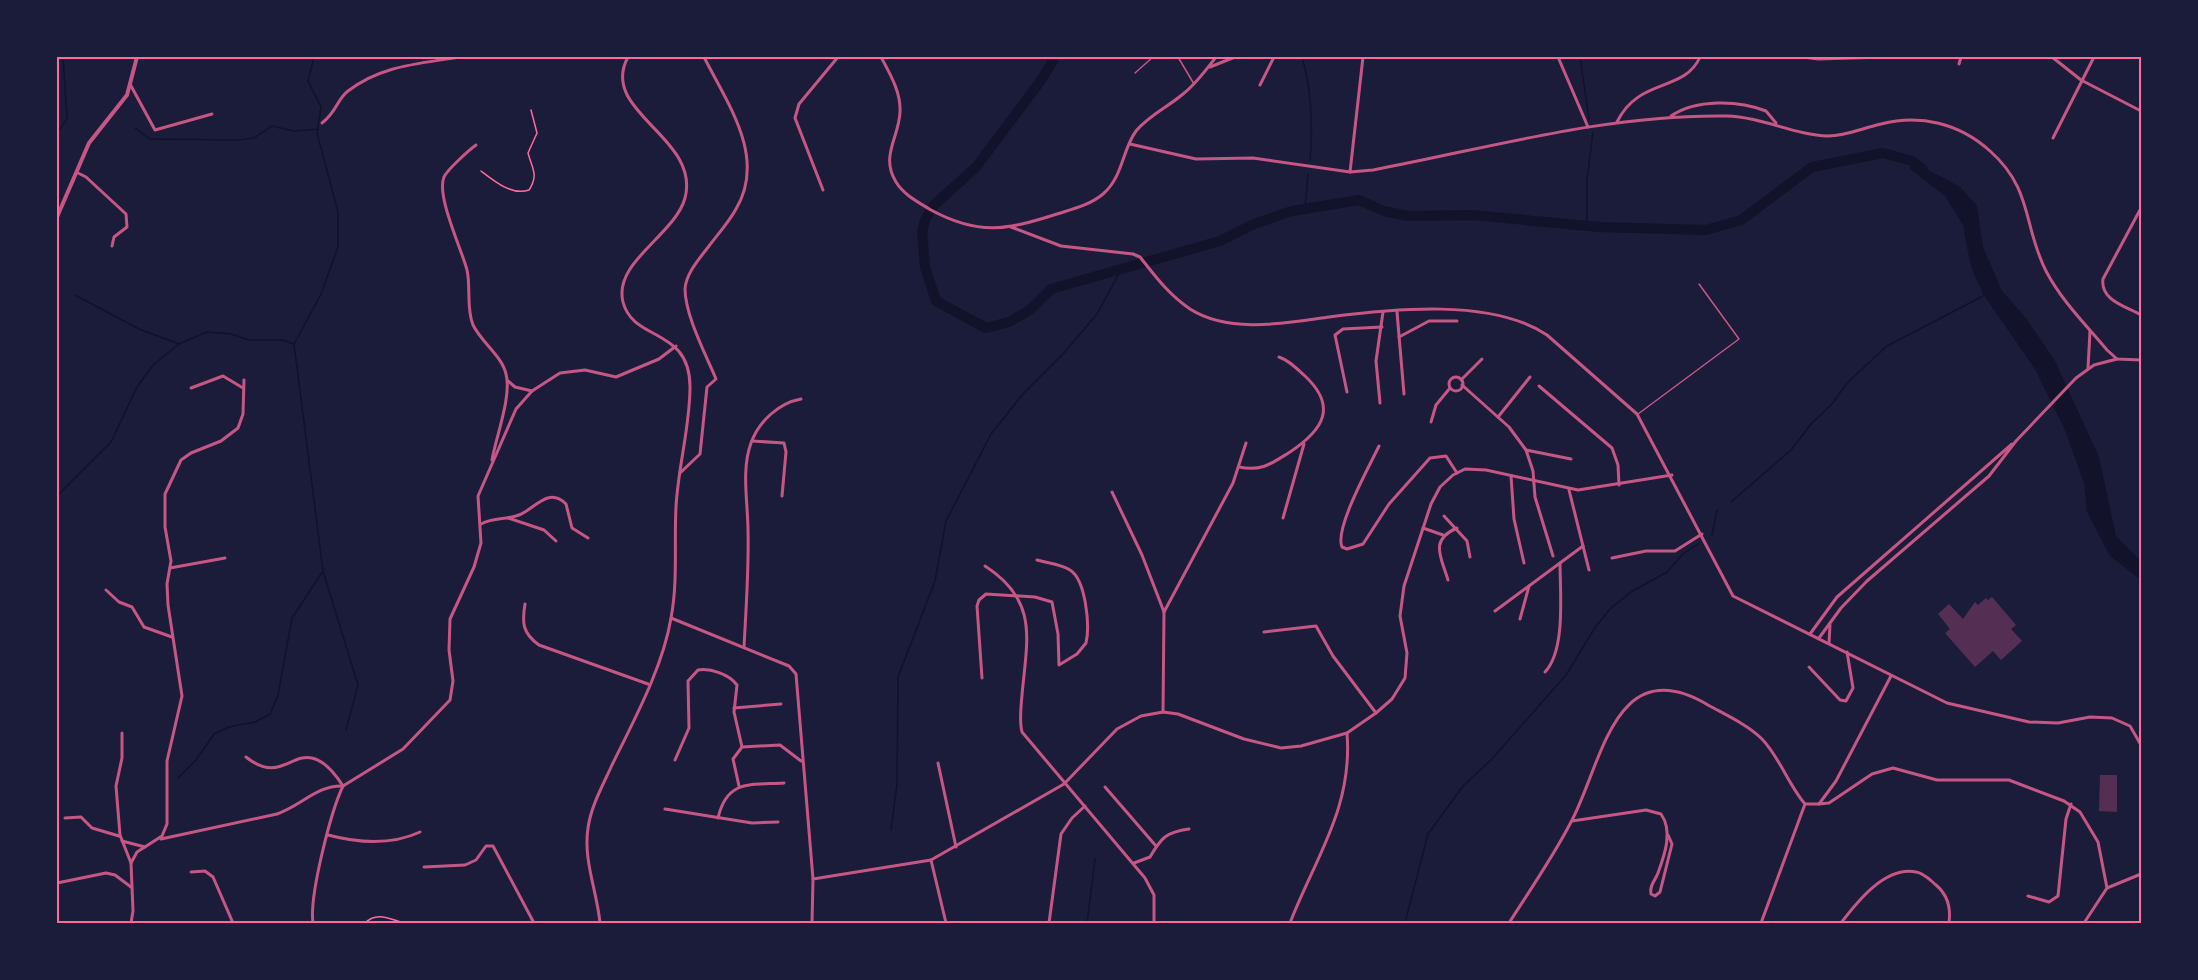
<svg xmlns="http://www.w3.org/2000/svg" width="2198" height="980" viewBox="0 0 2198 980" font-family="Jost,sans-serif">
  <style>
    .water { fill: #12122b }
    .lines { fill: none; stroke-linecap: round; stroke-linejoin: round }
    .stream { stroke: #12122b; stroke-width: 1.5 }
    .river { stroke: #12122b; stroke-width: 10 }
    .building { fill: #542f53 }
    .path { stroke: #ff6b9d; stroke-width: 1.5 }
    .service { stroke: #c65784; stroke-width: 1.5 }
    .minor { stroke: #c65784; stroke-width: 3 }
    .tertiary { stroke: #c65784; stroke-width: 4 }
    .neatline { fill: none; stroke: #ff6b9d; stroke-width: 2 }
  </style>
  <rect width="100%" height="100%" fill="#1b1b3a"/>
  <polygon class="water" points="1912,161 1960,187 1977,206 1983,247 2002,291 2025,317 2054,359 2099,457 2116,536 2141,561 2141,580 2110,556 2087,512 2084,483 2064,428 2035,369 1983,294 1971,267 1963,225 1945,196 1910,169"/>
  <g class="lines">
    <g class="stream">
      <polyline points="314,57 308,81 321,107 317,133 338,212 338,247 321,294 294,344 323,571 358,685 346,730"/>
      <path d="M1302 57C1312 91 1313 125 1310 160"/>
      <polyline points="1580,57 1589,119"/>
      <polyline points="135,128 150,139 238,140 254,138 272,126 294,131 318,129"/>
      <polyline points="57,133 67,119 63,57"/>
      <polyline points="1305,209 1308,174"/>
      <polyline points="1587,226 1587,180 1593,132"/>
      <polyline points="75,295 139,329 179,344"/>
      <polyline points="57,496 111,442 137,387 153,365 179,344 207,332 231,334 249,340 282,340 294,344"/>
      <polyline points="1731,502 1791,450 1811,424 1832,404 1847,383 1887,346 1985,295"/>
      <polyline points="1712,535 1717,510"/>
      <polyline points="178,778 196,760 214,734 229,727 255,722 270,714 278,695 292,618 323,571"/>
      <polyline points="891,830 897,784 898,677 935,581 946,521 991,434 1023,394 1063,354 1097,314 1122,268"/>
      <polyline points="1087,923 1095,859"/>
      <polyline points="1405,923 1428,834 1463,786 1491,760 1566,675 1596,626 1611,608 1631,592 1667,572 1683,554 1698,544"/>
    </g>
    <polyline class="river" points="1055,57 1042,79 976,167 933,206 925,220 922,232 925,267 936,301 986,328 1009,322 1030,310 1051,289 1220,241 1254,224 1292,211 1359,200 1384,211 1408,216 1472,215 1599,227 1706,230 1741,220 1812,167 1883,153 1912,161 1923,169"/>
  </g>
  <g class="building">
    <polygon points="1992,597 2016,625 2011,629 2022,641 2001,660 1993,651 1975,667 1945,633 1950,629 1938,614 1949,604 1963,619 1975,602 1978,605 1986,598 1988,600"/>
    <polygon points="2100,775 2117,775 2117,812 2099,811"/>
  </g>
  <g class="lines">
    <g class="path">
      <path d="M481 171C494 181 512 196 529 190 539 175 532 168 528 153L537 133 531 110"/>
      <path d="M365 923C376 912 388 918 401 922"/>
    </g>
    <g class="service">
      <polyline points="1178,57 1194,84"/>
      <polyline points="1135,73 1153,57"/>
      <polyline points="1638,414 1739,339 1699,284"/>
    </g>
    <g class="minor">
      <path d="M881 57C890 74 901 92 900 112 899 138 880 156 896 182 904 195 918 202 931 210 979 236 1007 230 1057 214 1073 209 1090 205 1103 194 1123 177 1122 150 1136 131 1149 115 1168 107 1183 94 1196 84 1206 70 1216 57"/>
      <polyline points="1558,57 1588,127"/>
      <polyline points="1803,57 1818,59 1886,57"/>
      <polyline points="2052,57 2081,80 2141,111"/>
      <polyline points="1959,64 1961,57"/>
      <polyline points="1210,67 1235,57"/>
      <polyline points="130,84 155,130 212,114"/>
      <polyline points="1260,85 1274,57"/>
      <path d="M1671 116C1696 99 1738 100 1766 111L1776 123"/>
      <path d="M1617 122C1639 77 1684 93 1700 57"/>
      <path d="M322 123C337 112 337 99 348 91 382 65 419 64 459 57"/>
      <polyline points="2053,138 2094,57"/>
      <path d="M1130 144 1196 159 1253 158 1350 172 1373 170C1489 148 1607 114 1726 116 1763 117 1794 135 1828 136 1846 136 1863 128 1881 124 1920 114 1959 123 1990 151 2033 189 2023 226 2046 271 2061 300 2086 325 2107 350L2117 359 2141 360"/>
      <path d="M476 145C469 150 447 170 444 177 436 196 462 250 467 270 471 288 466 308 473 325 482 343 502 356 506 374 512 395 496 437 492 460"/>
      <polyline points="1350,172 1363,57"/>
      <polyline points="78,173 86,177 126,214 127,227 114,237 112,246"/>
      <polyline points="823,190 795,118 799,104 838,57"/>
      <path d="M2141 208 2103 279C2100 300 2125 306 2141 315"/>
      <path d="M1011 227 1061 246 1133 254 1140 257C1155 276 1169 295 1190 309 1229 334 1286 323 1329 317 1392 309 1492 298 1547 335L1637 414 1733 596 1947 703 2029 722 2058 723 2090 717 2112 718 2130 726 2141 745"/>
      <polyline points="1397,312 1404,394"/>
      <polyline points="1399,337 1429,321 1457,321"/>
      <polyline points="2088,368 2090,331"/>
      <circle cx="1456" cy="384" r="7"/>
      <polyline points="1461,380 1482,359"/>
      <polyline points="508,381 515,387 532,391"/>
      <polyline points="1462,385 1509,427 1526,450 1533,471 1535,497 1553,556"/>
      <polyline points="1539,386 1612,448 1618,465 1619,485"/>
      <polyline points="191,388 223,376 243,388"/>
      <polyline points="1347,392 1335,335 1343,329 1382,327"/>
      <polyline points="1380,403 1376,361 1383,312"/>
      <polyline points="1498,417 1530,377"/>
      <polyline points="1431,422 1436,405 1450,388"/>
      <polyline points="752,441 784,443 786,452 782,496"/>
      <path d="M1379 446C1370 465 1334 529 1342 547L1347 549 1363 544 1389 504 1430 458 1446 456 1457 473"/>
      <polyline points="1526,450 1571,459"/>
      <path d="M1239 467C1262 472 1272 463 1290 452 1323 430 1338 407 1305 376 1296 368 1290 361 1279 357"/>
      <path d="M680 473 700 454 707 387 716 379C706 355 685 315 685 289 686 273 700 258 709 246 718 234 729 222 736 209 767 157 727 103 704 57"/>
      <polyline points="1511,476 1514,519 1524,563"/>
      <polyline points="1569,490 1589,570"/>
      <polyline points="1112,492 1142,555 1164,612 1163,712"/>
      <polyline points="1444,516 1467,541 1470,557"/>
      <polyline points="508,518 544,530 556,541"/>
      <polyline points="1283,518 1304,444"/>
      <path d="M481 524C494 517 506 520 519 515 535 509 548 486 566 504L572 528 588 538"/>
      <polyline points="1423,528 1443,535"/>
      <polyline points="1612,558 1646,551 1675,551 1702,534"/>
      <path d="M985 566C1039 601 1027 639 1022 695 1021 708 1019 720 1022 732L1145 878 1154 895V923"/>
      <polyline points="170,568 225,558"/>
      <path d="M1448 580C1441 557 1429 540 1457 528"/>
      <polyline points="106,590 119,602 132,607 144,627 172,637"/>
      <path d="M525 604C522 622 522 633 539 645L648 684"/>
      <polyline points="1495,611 1583,546"/>
      <polyline points="1164,612 1233,483 1246,443"/>
      <polyline points="671,618 789,666 796,674 813,879"/>
      <polyline points="1520,619 1529,586"/>
      <polyline points="1264,632 1316,626 1333,656 1376,713"/>
      <polyline points="1810,634 1837,597 2012,444"/>
      <polyline points="1819,638 1841,608 1867,581 1989,476 2016,441 2076,378 2094,365 2117,359"/>
      <polyline points="1829,643 1830,625"/>
      <path d="M744 647C746 608 749 569 748 531 748 503 741 470 751 443 759 421 779 403 801 399"/>
      <polyline points="1809,667 1840,700 1846,701 1853,688 1847,652"/>
      <path d="M1545 672C1566 650 1560 592 1560 563"/>
      <path d="M982 678 977 606 979 600 986 594 1035 597 1052 602 1058 634 1059 665 1077 654 1086 643C1090 626 1086 580 1070 570 1061 564 1047 563 1037 560"/>
      <polyline points="734,708 781,704"/>
      <polyline points="122,733 122,758 116,786 120,835 131,863 133,911 131,923"/>
      <path d="M246 757C278 783 291 753 312 758 326 761 336 775 343 786"/>
      <path d="M675 760 689 728 688 681 698 670C710 668 729 674 737 685L734 712 742 747"/>
      <polyline points="938,763 956,847"/>
      <polyline points="739,786 733,759 742,747 780,745 801,761"/>
      <polyline points="1105,787 1156,846"/>
      <polyline points="1819,804 1829,803 1872,774 1893,768 1937,780 2009,780 2064,801 2080,812 2098,842 2107,888 2141,874"/>
      <polyline points="665,809 752,823 778,822"/>
      <polyline points="65,818 81,817 92,828 119,836"/>
      <path d="M718 818C727 779 751 785 784 783"/>
      <path d="M1572 821 1646 810 1661 814C1673 831 1665 854 1658 873 1655 881 1649 886 1651 894L1655 896 1660 892 1672 844 1668 835"/>
      <path d="M328 835C358 843 392 845 420 832"/>
      <path d="M161 839 277 814C301 806 317 785 343 786"/>
      <polyline points="122,841 145,847"/>
      <polyline points="931,860 946,923"/>
      <polyline points="131,863 137,852 162,836 167,824 167,761 182,696 168,605 167,584 171,561 165,527 165,494 181,460 191,453 221,441 238,428 243,414 244,380"/>
      <path d="M1134 863 1150 857C1161 838 1166 832 1189 829"/>
      <polyline points="424,867 465,865 476,860 486,846 493,846 534,923"/>
      <polyline points="191,872 205,871 213,877 233,923"/>
      <polyline points="57,883 106,873 115,875 131,887"/>
      <polyline points="2028,896 2049,902 2058,896 2066,819 2071,804"/>
      <path d="M313 923C309 896 331 811 343 786L403 749 450 700 453 681 449 650 450 619 474 567 481 543 478 496 516 409 532 391 560 373 585 370 616 377 659 359 676 346"/>
      <path d="M600 923C597 891 583 860 588 828 591 806 603 785 612 765 634 720 663 667 671 618 678 581 674 544 676 507 678 467 690 427 690 387 690 327 633 342 623 302 613 262 675 235 685 198 701 137 598 112 628 57"/>
      <polyline points="812,923 813,879 931,860 1064,784 1117,729 1141,716 1163,712 1178,714 1244,739 1281,748 1301,746 1347,733 1376,713 1392,699 1405,678 1407,653 1400,616 1404,586 1431,504 1440,487 1453,475 1465,469 1486,470 1578,490 1672,475"/>
      <polyline points="1049,923 1061,834 1072,818 1085,806"/>
      <path d="M1290 923C1315 858 1353 808 1347 733"/>
      <path d="M1509 923C1530 890 1553 857 1571 822 1602 765 1614 649 1708 705 1726 715 1748 725 1762 739 1780 758 1788 784 1805 804H1819L1836 781 1891 676"/>
      <polyline points="1761,923 1805,804"/>
      <path d="M1841 923C1857 902 1885 866 1916 872 1924 873 1930 880 1936 885 1948 895 1951 908 1949 923"/>
      <polyline points="2084,923 2107,888"/>
    </g>
    <polyline class="tertiary" points="57,217 89,143 127,95 137,57"/>
  </g>
  <rect width="2198" height="980" fill="none" stroke="#1b1b3a" stroke-width="117"/>
  <rect x="58" y="58" width="2082" height="864" class="neatline"/>
</svg>
